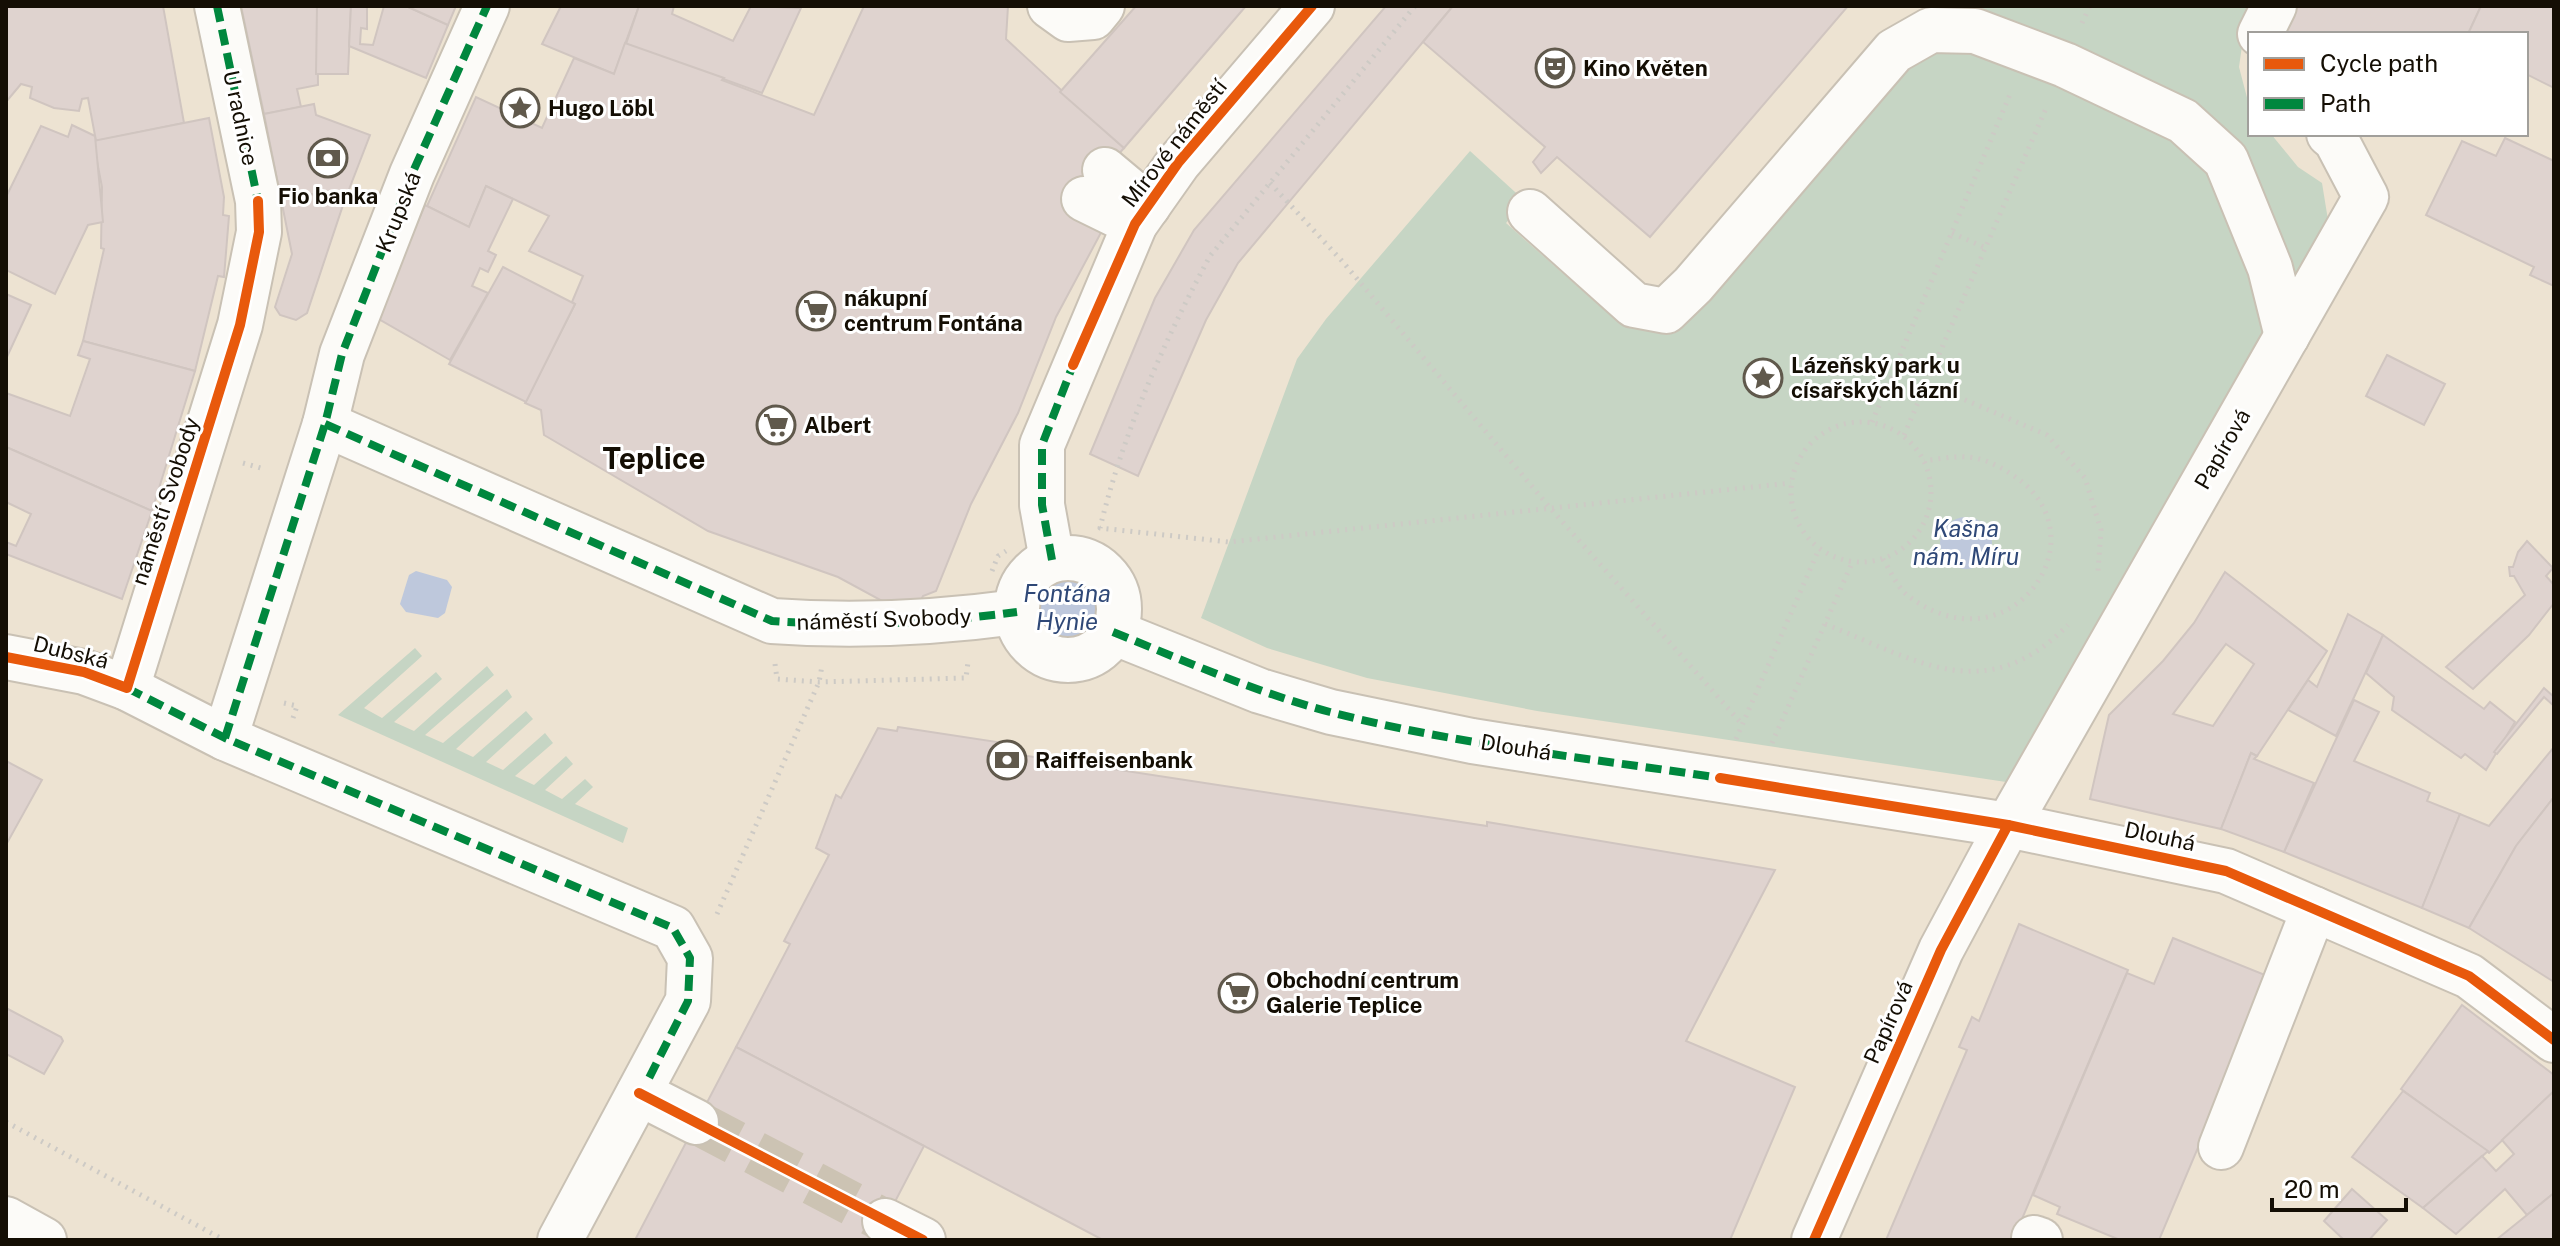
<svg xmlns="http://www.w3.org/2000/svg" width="2560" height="1246" viewBox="0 0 2560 1246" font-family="'Public Sans',sans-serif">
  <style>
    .green { fill: #c6d5c4 }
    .water { fill: #bec8dc }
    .building { fill: #dfd3cf; stroke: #d0c5c0; stroke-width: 2; fill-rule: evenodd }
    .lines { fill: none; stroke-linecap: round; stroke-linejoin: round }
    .minor-tunnel { stroke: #ccc3b3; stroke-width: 44; stroke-dasharray: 44 22; stroke-linecap: butt }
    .minor-casing { stroke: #c9c1b4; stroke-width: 48 }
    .path { stroke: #cdcac5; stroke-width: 5; stroke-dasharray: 2 6; stroke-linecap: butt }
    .minor { stroke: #fcfbf8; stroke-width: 44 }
    .quiet { stroke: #00873e; stroke-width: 8; stroke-dasharray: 16 8; stroke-linecap: butt }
    .cycleway-casing { stroke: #fff; stroke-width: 15 }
    .cycleway { stroke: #e8590c; stroke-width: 10 }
    .labels { text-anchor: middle; stroke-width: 6; stroke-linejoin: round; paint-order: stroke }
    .poi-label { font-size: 22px; font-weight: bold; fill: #140e04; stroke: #fff; text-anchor: start }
    .street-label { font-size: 22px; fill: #140e04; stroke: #fff }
    .water-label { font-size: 24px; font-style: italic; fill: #2f4877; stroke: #fff }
    .district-label { font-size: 30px; font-weight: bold; fill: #140e04; stroke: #fff }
  </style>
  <rect width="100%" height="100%" fill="#ede3d2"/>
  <g class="green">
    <polygon points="1934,6 2259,6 2243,39 2239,67 2250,109 2250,134 2271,134 2298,167 2322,183 2328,220 2006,782 1537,711 1367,678 1267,648 1201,618 1297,359 1326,319 1470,151 1526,202 1506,223 1619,323 1659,333 1688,320 1897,68"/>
    <polygon points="415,648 422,656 364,708 382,718 436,672 442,679 394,722 414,731 487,666 494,675 425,735 443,743 507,689 512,697 456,749 473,757 526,711 533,719 486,762 503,770 545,733 553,743 515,776 534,785 566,756 573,764 545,790 562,799 585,779 593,787 575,804 628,828 623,843 338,715"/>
  </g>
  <g class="water">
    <circle cx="1966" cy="543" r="26"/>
    <polygon points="416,571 447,580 452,587 445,613 438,618 406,612 400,604 409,575"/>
    <circle cx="1067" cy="608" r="30"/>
  </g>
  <g class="building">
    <polygon points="6,6 163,6 184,123 96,141 88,98 82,99 79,111 54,108 30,98 32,87 21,84 6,102"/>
    <polygon points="241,6 317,6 318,85 297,89 301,107 264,114"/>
    <polygon points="317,6 351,6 348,74 316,74"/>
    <polygon points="351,6 367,6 367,29 361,28 360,44 373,45 384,6 406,6 448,25 426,78 349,46"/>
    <polygon points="406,6 456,6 448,25"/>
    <polygon points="561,6 639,6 614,74 542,44"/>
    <polygon points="639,6 674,6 672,14 733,41 751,6 801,8 762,93 626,44"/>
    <polygon points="864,6 1008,6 1006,39 1124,148 1089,188 1104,227 1056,317 1018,413 971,504 936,591 923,596 918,606 895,608 838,577 708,531 544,435 541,410 525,403 575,304 572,302 583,276 529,251 549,216 486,186 469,227 427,206 476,97 542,128 574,58 614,74 625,43 724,78 722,80 814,115"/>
    <polygon points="1136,6 1246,6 1124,148 1060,92"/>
    <polygon points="1386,6 1453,6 1238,263 1206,320 1138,476 1090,454 1155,298 1194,230"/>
    <polygon points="1453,6 1848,6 1650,237 1557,157 1541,173 1533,162 1545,147 1423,42"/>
    <polygon points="2288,6 2481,6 2468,34 2275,34"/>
    <polygon points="2481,6 2554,6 2554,88 2526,74 2526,34 2468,34"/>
    <polygon points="314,104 316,115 370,135 343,205 311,194 281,199 264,114"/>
    <polygon points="209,118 224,197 223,215 229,216 224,277 218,276 195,371 83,341 104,249 101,248 102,187 93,141"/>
    <polygon points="72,125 95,136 103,222 88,225 55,294 6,270 6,197 41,126 68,137"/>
    <polygon points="2505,138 2554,161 2554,286 2530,275 2534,267 2426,215 2462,141 2496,156"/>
    <polygon points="486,186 513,199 488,251 496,255 488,272 480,268 472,286 488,293 450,360 377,318 425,205 469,227"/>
    <polygon points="311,194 343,205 307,313 296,320 280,315 275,307 292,254 281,199"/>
    <polygon points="503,267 575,304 526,402 449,364"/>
    <polygon points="6,294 31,305 6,359"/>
    <polygon points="83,341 195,371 152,511 6,447 6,393 70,416 90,359 78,355"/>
    <polygon points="2387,355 2445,384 2424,425 2366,396"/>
    <polygon points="6,447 152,511 122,599 6,554 6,542 16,546 31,514 6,502"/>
    <polygon points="2527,541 2553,568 2546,576 2554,585 2554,603 2529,635 2473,689 2446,667 2525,595 2514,576 2510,576 2509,567 2513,567 2518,552"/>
    <path d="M2225 572 2327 651 2257 756 2251 753 2221 829 2090 799 2109 715 2163 661 2194 623ZM2226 644 2254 664 2213 726 2173 714Z"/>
    <polygon points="2348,614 2383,635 2336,736 2288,710 2308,680 2317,687"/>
    <polygon points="2383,635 2484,709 2490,702 2515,722 2486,770 2465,754 2461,758 2392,710 2394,697 2366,673"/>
    <polygon points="2544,688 2554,697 2554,706 2544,697 2497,754 2494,752"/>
    <polygon points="2354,700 2379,712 2354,761 2430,793 2427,801 2460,814 2422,908 2284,852"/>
    <polygon points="898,727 997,742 995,751 1487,826 1487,822 1775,870 1686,1041 1795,1087 1730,1240 1103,1240 736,1047 790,944 784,941 829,855 816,848 836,795 841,798 878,728 897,731"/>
    <polygon points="2554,747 2554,797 2516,846 2469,928 2422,908 2460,814 2489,826"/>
    <polygon points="2251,753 2257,756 2254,759 2314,783 2284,852 2221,829"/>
    <polygon points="6,761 42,780 6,845"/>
    <polygon points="2554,797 2554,982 2469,928 2516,846"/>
    <polygon points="2019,924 2128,970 2013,1240 1886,1240 1967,1050 1959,1047 1972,1017 1979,1021"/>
    <polygon points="2173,938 2270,977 2159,1240 2120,1240 2057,1214 2060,1207 2033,1195 2127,973 2154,984"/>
    <polygon points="2462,1005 2554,1075 2554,1091 2489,1153 2401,1089"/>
    <polygon points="6,1008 61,1037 63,1041 44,1074 6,1054"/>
    <polygon points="736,1047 924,1146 875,1240 635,1240"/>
    <polygon points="2403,1091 2488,1151 2423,1208 2352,1157"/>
    <polygon points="2554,1091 2554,1193 2527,1215 2505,1189 2456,1234 2423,1208 2482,1156 2496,1171 2514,1154 2502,1140"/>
    <polygon points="2352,1189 2387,1220 2369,1240 2344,1240 2324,1221"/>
    <polygon points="2554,1193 2554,1240 2496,1240 2527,1215"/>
  </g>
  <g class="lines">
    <polyline class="minor-tunnel" points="696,1122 885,1221"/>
    <defs>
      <g id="minor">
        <polyline points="1050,6 1068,19 1093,17 1102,6"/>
        <polyline points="2260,34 2274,6"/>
        <polyline points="1105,170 1148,206"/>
        <polyline points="1084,199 1135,224"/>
        <polyline points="1530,212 1634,305 1666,311 1693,285 1894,51 1931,30 1975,31 2065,65 2183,121 2226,160 2270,268 2287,336"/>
        <path d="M325 424 772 621C853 627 936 623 1017 612"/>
        <circle cx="1068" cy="609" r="51"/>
        <polyline points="1052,560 1042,505 1042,445 1135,224 1178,163 1312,6"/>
        <polyline points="1113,632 1260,691 1331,712 1472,741 2008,825 2226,871 2469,976 2554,1040"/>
        <polyline points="6,657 84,672 127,688 225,738 673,928 690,958 688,1001 560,1240"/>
        <polyline points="127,688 240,325 259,232 258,201 217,6"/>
        <polyline points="225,738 325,424 342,354 412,174 487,6"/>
        <polyline points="639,1093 696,1122"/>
        <polyline points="2221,1147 2314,909"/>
        <polyline points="6,1219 44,1240"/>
        <polyline points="885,1221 923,1240"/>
        <polyline points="2034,1238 2040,1240"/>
        <polyline points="1814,1240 1941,950 2008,825 2366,197 2336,140 2329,134"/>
      </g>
    </defs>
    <use href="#minor" class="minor-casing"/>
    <g class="path">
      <path d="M1415 6 1210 256C1164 341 1123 433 1100 528L1229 542 1791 483"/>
      <polyline points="2082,23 2090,6"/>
      <polyline points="1270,183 1342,261 1551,509 1742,724"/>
      <polyline points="1952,233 1986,248"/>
      <polyline points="1928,384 2047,435 2085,478 2101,530 2098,572"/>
      <polyline points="1872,422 2011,92"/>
      <circle cx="1861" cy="492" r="70"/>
      <polyline points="1904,435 2047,106"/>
      <polyline points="243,463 264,469"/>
      <path d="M1883 559C1890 570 1897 587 1907 595 2008 673 2104 540 2017 478 2003 468 1985 458 1967 457 1953 456 1938 459 1924 461"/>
      <polyline points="992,571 998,556 1006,551"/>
      <path d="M1825 624C1917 660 1985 709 2068 625"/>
      <polyline points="775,664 777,679 819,682 966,678 968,662"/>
      <polyline points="284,703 297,706 293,718"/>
      <polyline points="1736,739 1819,549"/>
      <polyline points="1772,743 1852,563"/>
      <polyline points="717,914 819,682 822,666"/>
      <polyline points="6,1122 224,1240"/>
    </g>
    <use href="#minor" class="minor"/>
    <g class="quiet">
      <polyline points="217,6 258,201"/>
      <path d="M325 424 772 621C853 627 936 623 1017 612"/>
      <polyline points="1052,560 1042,505 1042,445 1073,365"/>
      <path d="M1113 632C1185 661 1255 692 1330 712 1457 745 1590 758 1720 778"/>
      <polyline points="127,688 225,738 673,928 690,958 688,1001 648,1080"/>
      <polyline points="225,738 325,424 342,354 412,174 487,6"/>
    </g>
    <defs>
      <g id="cycleway">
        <polyline points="1073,365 1135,224 1178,163 1312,6"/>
        <polyline points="6,657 84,672 127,688 240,325 259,232 258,201"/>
        <polyline points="1720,778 2008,825 2226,871 2469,976 2554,1040"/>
        <polyline points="639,1093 923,1240"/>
        <polyline points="1814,1240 1941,950 2008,825"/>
      </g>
    </defs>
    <use href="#cycleway" class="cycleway-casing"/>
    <use href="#cycleway" class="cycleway"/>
  </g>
  <defs>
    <symbol id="theatre-ring" viewBox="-11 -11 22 22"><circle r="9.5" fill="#fff" stroke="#60594c" stroke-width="1.5"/><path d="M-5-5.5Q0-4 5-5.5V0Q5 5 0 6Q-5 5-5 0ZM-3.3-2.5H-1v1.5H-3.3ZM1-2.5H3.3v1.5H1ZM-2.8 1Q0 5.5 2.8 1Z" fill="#60594c"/></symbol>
    <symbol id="sight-ring" viewBox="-11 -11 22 22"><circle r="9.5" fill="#fff" stroke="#60594c" stroke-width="1.5"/><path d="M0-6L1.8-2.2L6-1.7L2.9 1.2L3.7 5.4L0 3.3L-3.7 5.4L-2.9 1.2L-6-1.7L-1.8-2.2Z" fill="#60594c"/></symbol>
    <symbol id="bank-ring" viewBox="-11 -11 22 22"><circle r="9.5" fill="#fff" stroke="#60594c" stroke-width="1.5"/><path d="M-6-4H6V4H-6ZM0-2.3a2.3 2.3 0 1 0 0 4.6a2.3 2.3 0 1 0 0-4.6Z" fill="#60594c"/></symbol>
    <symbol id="supermarket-ring" viewBox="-11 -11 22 22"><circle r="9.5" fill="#fff" stroke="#60594c" stroke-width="1.5"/><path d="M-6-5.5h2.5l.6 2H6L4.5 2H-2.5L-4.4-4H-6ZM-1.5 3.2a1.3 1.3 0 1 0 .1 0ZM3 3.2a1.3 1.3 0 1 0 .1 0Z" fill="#60594c"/></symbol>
  </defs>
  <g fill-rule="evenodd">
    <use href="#theatre-ring" x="1533" y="46" width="44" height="44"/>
    <use href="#sight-ring" x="498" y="86" width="44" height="44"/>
    <use href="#bank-ring" x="306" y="136" width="44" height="44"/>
    <use href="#supermarket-ring" x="794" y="289" width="44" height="44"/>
    <use href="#sight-ring" x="1741" y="356" width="44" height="44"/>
    <use href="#supermarket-ring" x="754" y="403" width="44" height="44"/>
    <use href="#bank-ring" x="985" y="738" width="44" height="44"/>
    <use href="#supermarket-ring" x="1216" y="971" width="44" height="44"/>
  </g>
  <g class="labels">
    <g class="poi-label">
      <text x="1583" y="76">Kino Květen</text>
      <text x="548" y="116">Hugo Löbl</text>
      <text x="328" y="204" text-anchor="middle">Fio banka</text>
      <text x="844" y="306">nákupní<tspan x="844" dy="25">centrum Fontána</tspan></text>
      <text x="1791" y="373">Lázeňský park u<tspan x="1791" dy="25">císařských lázní</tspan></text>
      <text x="804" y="433">Albert</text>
      <text x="1035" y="768">Raiffeisenbank</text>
      <text x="1266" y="988">Obchodní centrum<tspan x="1266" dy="25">Galerie Teplice</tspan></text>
    </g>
    <g class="street-label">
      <text transform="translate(241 118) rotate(78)" y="8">U radnice</text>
      <text transform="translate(1174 143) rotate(-52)" y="8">Mírové náměstí</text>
      <text transform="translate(398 212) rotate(-68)" y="8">Krupská</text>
      <text transform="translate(2222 449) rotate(-60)" y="8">Papírová</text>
      <text transform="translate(165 501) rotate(-72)" y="8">náměstí Svobody</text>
      <text transform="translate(884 619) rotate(-2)" y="8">náměstí Svobody</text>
      <text transform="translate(71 652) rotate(14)" y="8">Dubská</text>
      <text transform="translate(1516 747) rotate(9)" y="8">Dlouhá</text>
      <text transform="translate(2160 836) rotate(12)" y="8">Dlouhá</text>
      <text transform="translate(1888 1022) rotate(-66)" y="8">Papírová</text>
    </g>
    <g class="water-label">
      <text x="1966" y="537">Kašna<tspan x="1966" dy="28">nám. Míru</tspan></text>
      <text x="1067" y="602">Fontána<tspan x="1067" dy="28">Hynie</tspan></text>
    </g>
    <g class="district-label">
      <text x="654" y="469">Teplice</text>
    </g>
  </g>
  <rect width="2560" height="1246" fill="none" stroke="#140e04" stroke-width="16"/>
  <rect x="2248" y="32" width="280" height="104" fill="#ffffff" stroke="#a19f9b" stroke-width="2"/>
  <rect x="2264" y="58" width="40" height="12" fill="#e8590c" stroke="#a19f9b" stroke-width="2"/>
  <text x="2320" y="72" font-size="24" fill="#140e04">Cycle path</text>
  <rect x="2264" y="98" width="40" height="12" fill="#00873e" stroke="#a19f9b" stroke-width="2"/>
  <text x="2320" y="112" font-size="24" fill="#140e04">Path</text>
  <path d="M2272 1198v12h134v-12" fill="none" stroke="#140e04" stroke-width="4"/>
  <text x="2284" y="1198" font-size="24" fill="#140e04" stroke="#ffffff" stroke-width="6" paint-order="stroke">20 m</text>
</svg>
